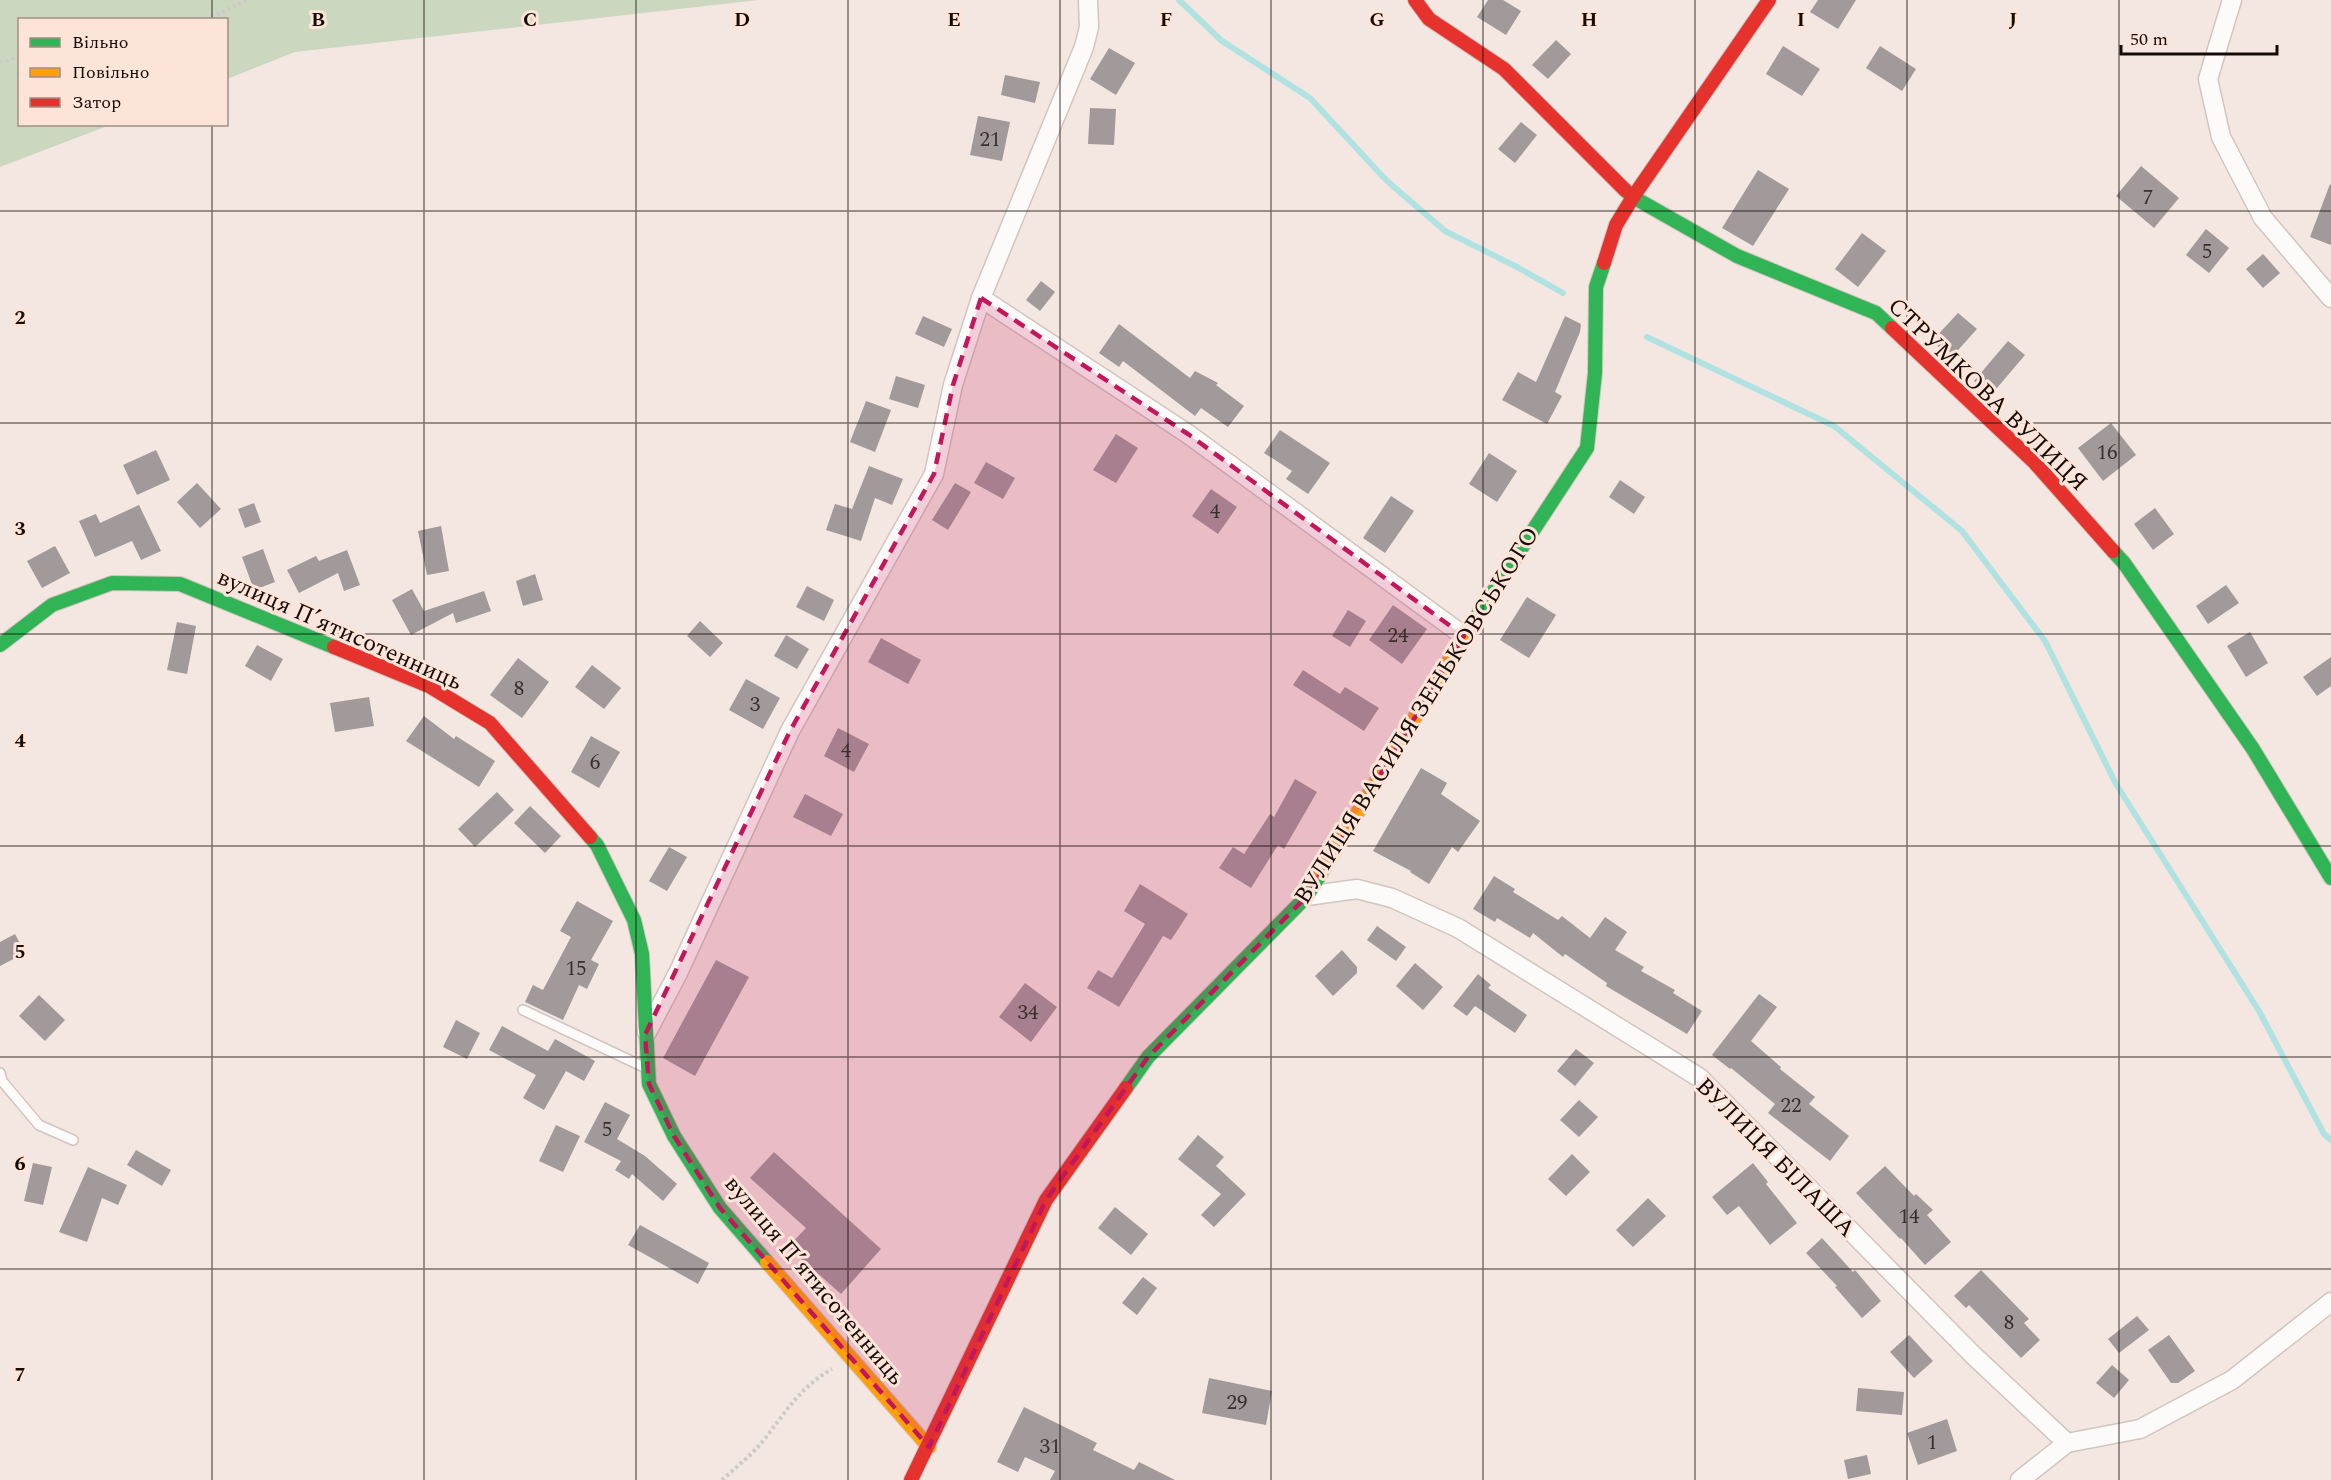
<svg xmlns="http://www.w3.org/2000/svg" width="2331" height="1480" viewBox="0 0 2331 1480" font-family="Spectral,serif">
  <style>
    .green { fill: #ccd7c0 }
    .lines { fill: none; stroke-linecap: round; stroke-linejoin: round }
    .stream { stroke: #afe2e0; stroke-width: 6 }
    .building { fill: #a2999b }
    .lane-casing { stroke: #d1c5c0; stroke-width: 12 }
    .street-casing { stroke: #d1c5c0; stroke-width: 21 }
    .fast-casing { stroke: #d1c5c0; stroke-width: 16 }
    .slow-casing { stroke: #d1c5c0; stroke-width: 16 }
    .jam-casing { stroke: #d1c5c0; stroke-width: 16 }
    .path { stroke: #ccc9c7; stroke-width: 4; stroke-dasharray: 3 3; stroke-linecap: butt }
    .lane { stroke: #fdfbfa; stroke-width: 9 }
    .street { stroke: #fdfbfa; stroke-width: 18 }
    .fast { stroke: #30b455; stroke-width: 14 }
    .slow { stroke: #ff9f0a; stroke-width: 14 }
    .jam { stroke: #e5322d; stroke-width: 14 }
    .marked { fill: #c2185b; fill-opacity: 0.2; stroke: #c2185b; stroke-width: 4.5; stroke-dasharray: 12 8; stroke-linejoin: round }
    .grid { fill: none; stroke: #150c07; stroke-width: 1.5; stroke-opacity: 0.55 }
    .labels { text-anchor: middle; stroke-width: 6; stroke-linejoin: round; paint-order: stroke }
    .number-label { font-size: 21px; fill: #382f2c }
    .street-label { font-size: 24px; fill: #150c07; stroke: #fce4d9 }
    .grid-label { font-size: 20px; text-anchor: middle; font-weight: bold; fill: #150c07; stroke: #fce4d9; stroke-width: 6; stroke-linejoin: round; paint-order: stroke }
  </style>
  <rect width="100%" height="100%" fill="#f4e7e1"/>
  <polygon class="green" points="0,0 759,0 295,52 227,79 226,20 20,20 20,124 110,125 0,167"/>
  <g class="lines">
    <g class="stream">
      <polyline points="1179,0 1222,41 1310,98 1386,180 1445,231 1517,267 1563,293"/>
      <polyline points="1647,337 1834,426 1962,531 2045,641 2116,784 2259,1011 2324,1134 2331,1140"/>
    </g>
  </g>
  <g class="building">
    <polygon points="1488,0 1503,0 1521,11 1506,35 1477,17"/>
    <polygon points="1818,0 1856,0 1838,29 1810,12"/>
    <polygon points="1556,40 1571,54 1548,79 1532,65"/>
    <polygon points="1783,46 1820,69 1802,96 1766,74"/>
    <polygon points="1880,46 1916,69 1902,91 1866,68"/>
    <polygon points="1109,48 1135,63 1116,95 1090,79"/>
    <polygon points="1005,75 1040,82 1035,103 1001,95"/>
    <polygon points="1090,108 1116,109 1114,145 1088,144"/>
    <polygon points="978,116 1010,122 1002,161 970,155"/>
    <polygon points="1521,122 1537,135 1515,163 1498,149"/>
    <polygon points="2141,166 2179,198 2154,228 2116,196"/>
    <polygon points="1758,170 1789,189 1753,246 1722,228"/>
    <polygon points="2330,184 2331,185 2331,245 2310,237"/>
    <polygon points="2206,229 2229,248 2209,273 2186,255"/>
    <polygon points="1862,233 1886,251 1858,287 1835,269"/>
    <polygon points="2263,254 2280,273 2263,288 2246,269"/>
    <polygon points="1041,281 1055,292 1040,311 1026,300"/>
    <polygon points="1958,313 1977,329 1951,358 1932,341"/>
    <polygon points="923,316 952,329 944,347 915,334"/>
    <polygon points="1565,316 1581,324 1580,332 1555,392 1562,396 1547,424 1502,400 1518,372 1536,382"/>
    <polygon points="1119,324 1190,378 1195,371 1218,383 1216,385 1244,406 1228,427 1201,408 1195,416 1123,361 1119,367 1099,353"/>
    <polygon points="2008,341 2025,355 1991,395 1974,381"/>
    <polygon points="896,376 925,385 918,408 889,399"/>
    <polygon points="866,401 891,410 875,452 850,442"/>
    <polygon points="2111,423 2136,455 2103,481 2078,448"/>
    <polygon points="1280,430 1330,463 1308,494 1286,479 1292,471 1264,453"/>
    <polygon points="1116,434 1138,448 1116,483 1093,470"/>
    <polygon points="156,450 170,480 137,495 123,465"/>
    <polygon points="1489,453 1517,471 1497,502 1469,484"/>
    <polygon points="986,462 1015,478 1003,499 974,483"/>
    <polygon points="869,466 903,479 892,505 875,498 861,541 826,530 835,504 852,509"/>
    <polygon points="1620,480 1645,497 1634,514 1609,497"/>
    <polygon points="197,483 221,509 200,528 177,502"/>
    <polygon points="955,483 971,492 948,530 932,520"/>
    <polygon points="1211,489 1237,507 1218,534 1192,516"/>
    <polygon points="1391,496 1414,511 1385,553 1363,538"/>
    <polygon points="254,503 261,522 245,528 238,509"/>
    <polygon points="139,505 161,551 141,560 132,541 95,557 79,521 96,514 100,523"/>
    <polygon points="2155,508 2174,534 2153,550 2134,524"/>
    <polygon points="441,526 449,571 427,575 418,531"/>
    <polygon points="55,546 70,573 42,588 27,561"/>
    <polygon points="263,549 275,582 254,590 242,557"/>
    <polygon points="347,550 360,585 344,591 338,573 299,593 287,570 316,556 319,561"/>
    <polygon points="535,574 543,600 523,606 516,581"/>
    <polygon points="2226,585 2239,603 2208,624 2196,606"/>
    <polygon points="807,586 834,600 824,621 796,607"/>
    <polygon points="412,589 424,611 484,591 491,611 456,623 453,613 411,635 392,600"/>
    <polygon points="1527,597 1556,615 1529,658 1500,640"/>
    <polygon points="1393,605 1427,629 1402,664 1369,640"/>
    <polygon points="1348,610 1366,621 1350,647 1332,636"/>
    <polygon points="700,621 723,643 710,657 687,636"/>
    <polygon points="177,622 196,626 187,674 167,670"/>
    <polygon points="2250,632 2268,663 2246,677 2227,646"/>
    <polygon points="786,635 809,649 797,669 774,656"/>
    <polygon points="881,638 921,660 908,684 868,662"/>
    <polygon points="257,645 283,659 271,681 245,666"/>
    <polygon points="2331,657 2331,686 2317,696 2303,677"/>
    <polygon points="518,658 549,682 522,718 490,695"/>
    <polygon points="592,665 621,688 604,709 575,687"/>
    <polygon points="1303,670 1340,694 1345,687 1379,708 1364,731 1293,685"/>
    <polygon points="746,679 780,698 763,729 729,710"/>
    <polygon points="369,697 374,726 335,732 330,703"/>
    <polygon points="424,716 454,739 456,736 495,761 479,787 406,741"/>
    <polygon points="838,728 869,744 854,772 824,756"/>
    <polygon points="591,736 620,752 599,788 571,772"/>
    <polygon points="1421,768 1447,783 1441,794 1480,821 1458,852 1452,847 1429,884 1410,872 1411,871 1373,851"/>
    <polygon points="1295,779 1317,792 1284,849 1278,845 1251,888 1219,868 1233,847 1244,854 1270,814 1274,817"/>
    <polygon points="497,792 514,810 475,847 458,829"/>
    <polygon points="805,794 843,814 831,836 793,817"/>
    <polygon points="530,806 561,836 545,853 514,823"/>
    <polygon points="669,847 687,857 667,891 649,881"/>
    <polygon points="1494,876 1515,889 1513,892 1558,920 1562,916 1590,938 1605,917 1627,932 1615,950 1644,967 1641,971 1675,990 1673,993 1702,1011 1687,1034 1606,986 1607,983 1565,954 1563,957 1533,933 1530,938 1497,918 1495,922 1473,909"/>
    <polygon points="1140,884 1188,914 1171,940 1163,936 1119,1007 1087,988 1098,970 1112,978 1145,924 1124,911"/>
    <polygon points="577,901 613,921 591,960 599,964 587,989 579,985 563,1020 525,1002 533,985 543,990 571,937 560,931"/>
    <polygon points="1377,926 1406,947 1396,961 1367,940"/>
    <polygon points="15,934 25,953 0,966 0,942"/>
    <polygon points="1342,950 1357,967 1357,973 1333,996 1315,976"/>
    <polygon points="716,960 749,977 695,1076 663,1058"/>
    <polygon points="1415,963 1443,987 1423,1010 1396,986"/>
    <polygon points="1478,974 1491,985 1488,988 1527,1015 1515,1033 1475,1006 1467,1016 1453,1006"/>
    <polygon points="1025,983 1057,1007 1031,1042 999,1017"/>
    <polygon points="1759,994 1777,1007 1751,1041 1781,1067 1780,1069 1815,1097 1809,1104 1849,1136 1830,1161 1768,1113 1775,1104 1731,1068 1730,1069 1712,1055"/>
    <polygon points="39,995 65,1020 45,1041 19,1016"/>
    <polygon points="456,1020 480,1033 467,1059 443,1047"/>
    <polygon points="502,1026 548,1051 555,1039 595,1061 584,1081 566,1071 544,1110 523,1098 536,1075 489,1050"/>
    <polygon points="1576,1049 1594,1063 1575,1086 1557,1071"/>
    <polygon points="1579,1100 1598,1117 1579,1137 1560,1120"/>
    <polygon points="605,1102 630,1115 617,1139 645,1156 677,1184 663,1201 632,1174 629,1179 615,1170 621,1161 584,1142"/>
    <polygon points="556,1125 580,1136 563,1172 539,1161"/>
    <polygon points="1198,1135 1224,1157 1216,1166 1246,1194 1214,1227 1201,1215 1221,1194 1178,1159"/>
    <polygon points="136,1150 171,1170 162,1186 127,1165"/>
    <polygon points="774,1152 881,1249 841,1294 788,1247 806,1228 750,1178"/>
    <polygon points="1572,1154 1590,1172 1566,1196 1548,1179"/>
    <polygon points="33,1163 52,1167 43,1205 24,1201"/>
    <polygon points="1753,1163 1768,1182 1766,1184 1797,1223 1770,1245 1739,1206 1727,1215 1712,1197"/>
    <polygon points="1885,1166 1914,1196 1916,1194 1933,1210 1927,1215 1951,1242 1925,1265 1901,1238 1900,1239 1856,1193"/>
    <polygon points="88,1167 127,1185 118,1205 102,1198 87,1242 59,1232"/>
    <polygon points="1648,1198 1666,1216 1633,1247 1616,1230"/>
    <polygon points="1115,1207 1148,1234 1131,1255 1098,1228"/>
    <polygon points="640,1225 709,1263 698,1284 628,1245"/>
    <polygon points="1822,1238 1853,1272 1855,1270 1881,1301 1862,1318 1835,1287 1837,1286 1806,1253"/>
    <polygon points="1981,1270 2029,1319 2024,1323 2040,1340 2021,1358 1969,1305 1966,1308 1954,1296"/>
    <polygon points="1143,1277 1157,1288 1137,1315 1122,1303"/>
    <polygon points="2137,1316 2149,1330 2119,1353 2108,1339"/>
    <polygon points="1909,1335 1933,1361 1914,1378 1890,1352"/>
    <polygon points="2169,1335 2195,1371 2178,1383 2171,1383 2148,1350"/>
    <polygon points="2112,1365 2129,1380 2114,1398 2096,1383"/>
    <polygon points="1209,1378 1272,1391 1266,1425 1202,1413"/>
    <polygon points="1858,1388 1904,1392 1902,1415 1856,1411"/>
    <polygon points="1024,1407 1097,1443 1093,1450 1134,1470 1139,1462 1175,1480 1050,1480 1055,1471 1025,1457 1018,1472 997,1462"/>
    <polygon points="1947,1419 1957,1451 1918,1465 1907,1433"/>
    <polygon points="1867,1455 1871,1474 1848,1479 1844,1460"/>
  </g>
  <g class="lines">
    <defs>
      <g id="lane">
        <polyline points="523,1010 646,1068"/>
        <polyline points="0,1073 2,1081 39,1125 73,1140"/>
      </g>
      <g id="street">
        <polyline points="2232,0 2208,79 2221,137 2263,218 2331,298"/>
        <polyline points="981,298 1188,434 1464,636"/>
        <polyline points="1307,896 1357,889 1392,898 1458,928 1700,1078 1973,1355 2067,1443"/>
        <polyline points="647,1032 678,973 790,731 934,474 953,385 981,298 1084,47 1089,27 1088,0"/>
        <polyline points="2020,1480 2067,1443 2140,1429 2232,1380 2331,1302"/>
      </g>
      <g id="fast">
        <polyline points="1625,190 1633,197 1737,256 1876,313 1892,328"/>
        <polyline points="2113,551 2124,563 2253,749 2331,878"/>
        <polyline points="1466,633 1587,448 1595,373 1596,287 1604,263"/>
        <polyline points="0,645 52,605 112,583 180,584 334,647"/>
        <polyline points="590,837 597,845 634,920 642,954 649,1084 674,1136 720,1208 767,1262"/>
        <polyline points="1126,1088 1148,1057 1307,896 1321,873"/>
      </g>
      <g id="slow">
        <polyline points="1321,873 1466,633"/>
        <polyline points="767,1262 929,1447"/>
      </g>
      <g id="jam">
        <polyline points="1415,0 1429,19 1504,69 1625,190"/>
        <polyline points="1604,263 1616,225 1633,197 1769,0"/>
        <polyline points="1892,328 2035,463 2113,551"/>
        <polyline points="334,647 429,686 490,723 590,837"/>
        <polyline points="911,1480 1046,1200 1126,1088"/>
      </g>
    </defs>
    <use href="#lane" class="lane-casing"/>
    <use href="#street" class="street-casing"/>
    <use href="#fast" class="fast-casing"/>
    <use href="#slow" class="slow-casing"/>
    <use href="#jam" class="jam-casing"/>
    <g class="path">
      <polyline points="206,20 248,0"/>
      <polyline points="0,63 20,56"/>
      <path d="M722 1480C736 1467 752 1455 763 1441 785 1413 800 1387 832 1369"/>
    </g>
    <use href="#lane" class="lane"/>
    <use href="#street" class="street"/>
    <use href="#fast" class="fast"/>
    <use href="#slow" class="slow"/>
    <use href="#jam" class="jam"/>
  </g>
  <path class="marked" d="M981 298 1188 434 1464 636 1307 896 1148 1057 1046 1200 929 1447 720 1208 674 1136 649 1084 645 1035 790 731 934 474 953 385Z"/>
  <path class="grid" d="M212 0V20M424 0V1480M636 0V1480M848 0V1480M1060 0V1480M1271 0V1480M1483 0V1480M1695 0V1480M1907 0V1480M2119 0V1480M212 124V1480M0 211H2331M0 423H2331M0 634H2331M0 846H2331M0 1057H2331M0 1269H2331"/>
  <g class="labels">
    <g class="number-label">
      <text x="990" y="146">21</text>
      <text x="2148" y="204">7</text>
      <text x="2207" y="258">5</text>
      <text x="2107" y="459">16</text>
      <text x="1215" y="518">4</text>
      <text x="1398" y="642">24</text>
      <text x="519" y="695">8</text>
      <text x="755" y="711">3</text>
      <text x="846" y="757">4</text>
      <text x="595" y="769">6</text>
      <text x="576" y="975">15</text>
      <text x="1028" y="1019">34</text>
      <text x="1791" y="1112">22</text>
      <text x="607" y="1136">5</text>
      <text x="1909" y="1223">14</text>
      <text x="2009" y="1329">8</text>
      <text x="1237" y="1409">29</text>
      <text x="1932" y="1449">1</text>
      <text x="1050" y="1453">31</text>
    </g>
    <g class="street-label">
      <text transform="translate(1988 394) rotate(44)" y="8">СТРУМКОВА ВУЛИЦЯ</text>
      <text transform="translate(340 629) rotate(24)" y="8">вулиця Пʼятисотенниць</text>
      <text transform="translate(1416 715) rotate(-58)" y="8">ВУЛИЦЯ ВАСИЛЯ ЗЕНЬКОВСЬКОГО</text>
      <text transform="translate(1776 1157) rotate(45)" y="8">ВУЛИЦЯ БІЛАША</text>
      <text transform="translate(815 1280) rotate(50)" y="8">вулиця Пʼятисотенниць</text>
    </g>
  </g>
  <g class="grid-label">
    <text x="318" y="26">B</text>
    <text x="530" y="26">C</text>
    <text x="742" y="26">D</text>
    <text x="954" y="26">E</text>
    <text x="1166" y="26">F</text>
    <text x="1377" y="26">G</text>
    <text x="1589" y="26">H</text>
    <text x="1801" y="26">I</text>
    <text x="2013" y="26">J</text>
    <text x="20" y="324">2</text>
    <text x="20" y="535">3</text>
    <text x="20" y="747">4</text>
    <text x="20" y="958">5</text>
    <text x="20" y="1170">6</text>
    <text x="20" y="1381">7</text>
  </g>
  <rect x="18" y="18" width="210" height="108" fill="#fce4d9" stroke="#a08e85" stroke-width="1.5"/>
  <rect x="30" y="38" width="30" height="9" fill="#30b455" stroke="#a08e85" stroke-width="1.5"/>
  <text x="72" y="48" font-size="18" fill="#150c07">Вільно</text>
  <rect x="30" y="68" width="30" height="9" fill="#ff9f0a" stroke="#a08e85" stroke-width="1.5"/>
  <text x="72" y="78" font-size="18" fill="#150c07">Повільно</text>
  <rect x="30" y="98" width="30" height="9" fill="#e5322d" stroke="#a08e85" stroke-width="1.5"/>
  <text x="72" y="108" font-size="18" fill="#150c07">Затор</text>
  <path d="M2121 45v9h156v-9" fill="none" stroke="#150c07" stroke-width="3"/>
  <text x="2130" y="45" font-size="18" fill="#150c07" stroke="#fce4d9" stroke-width="4.5" paint-order="stroke">50 m</text>
</svg>
